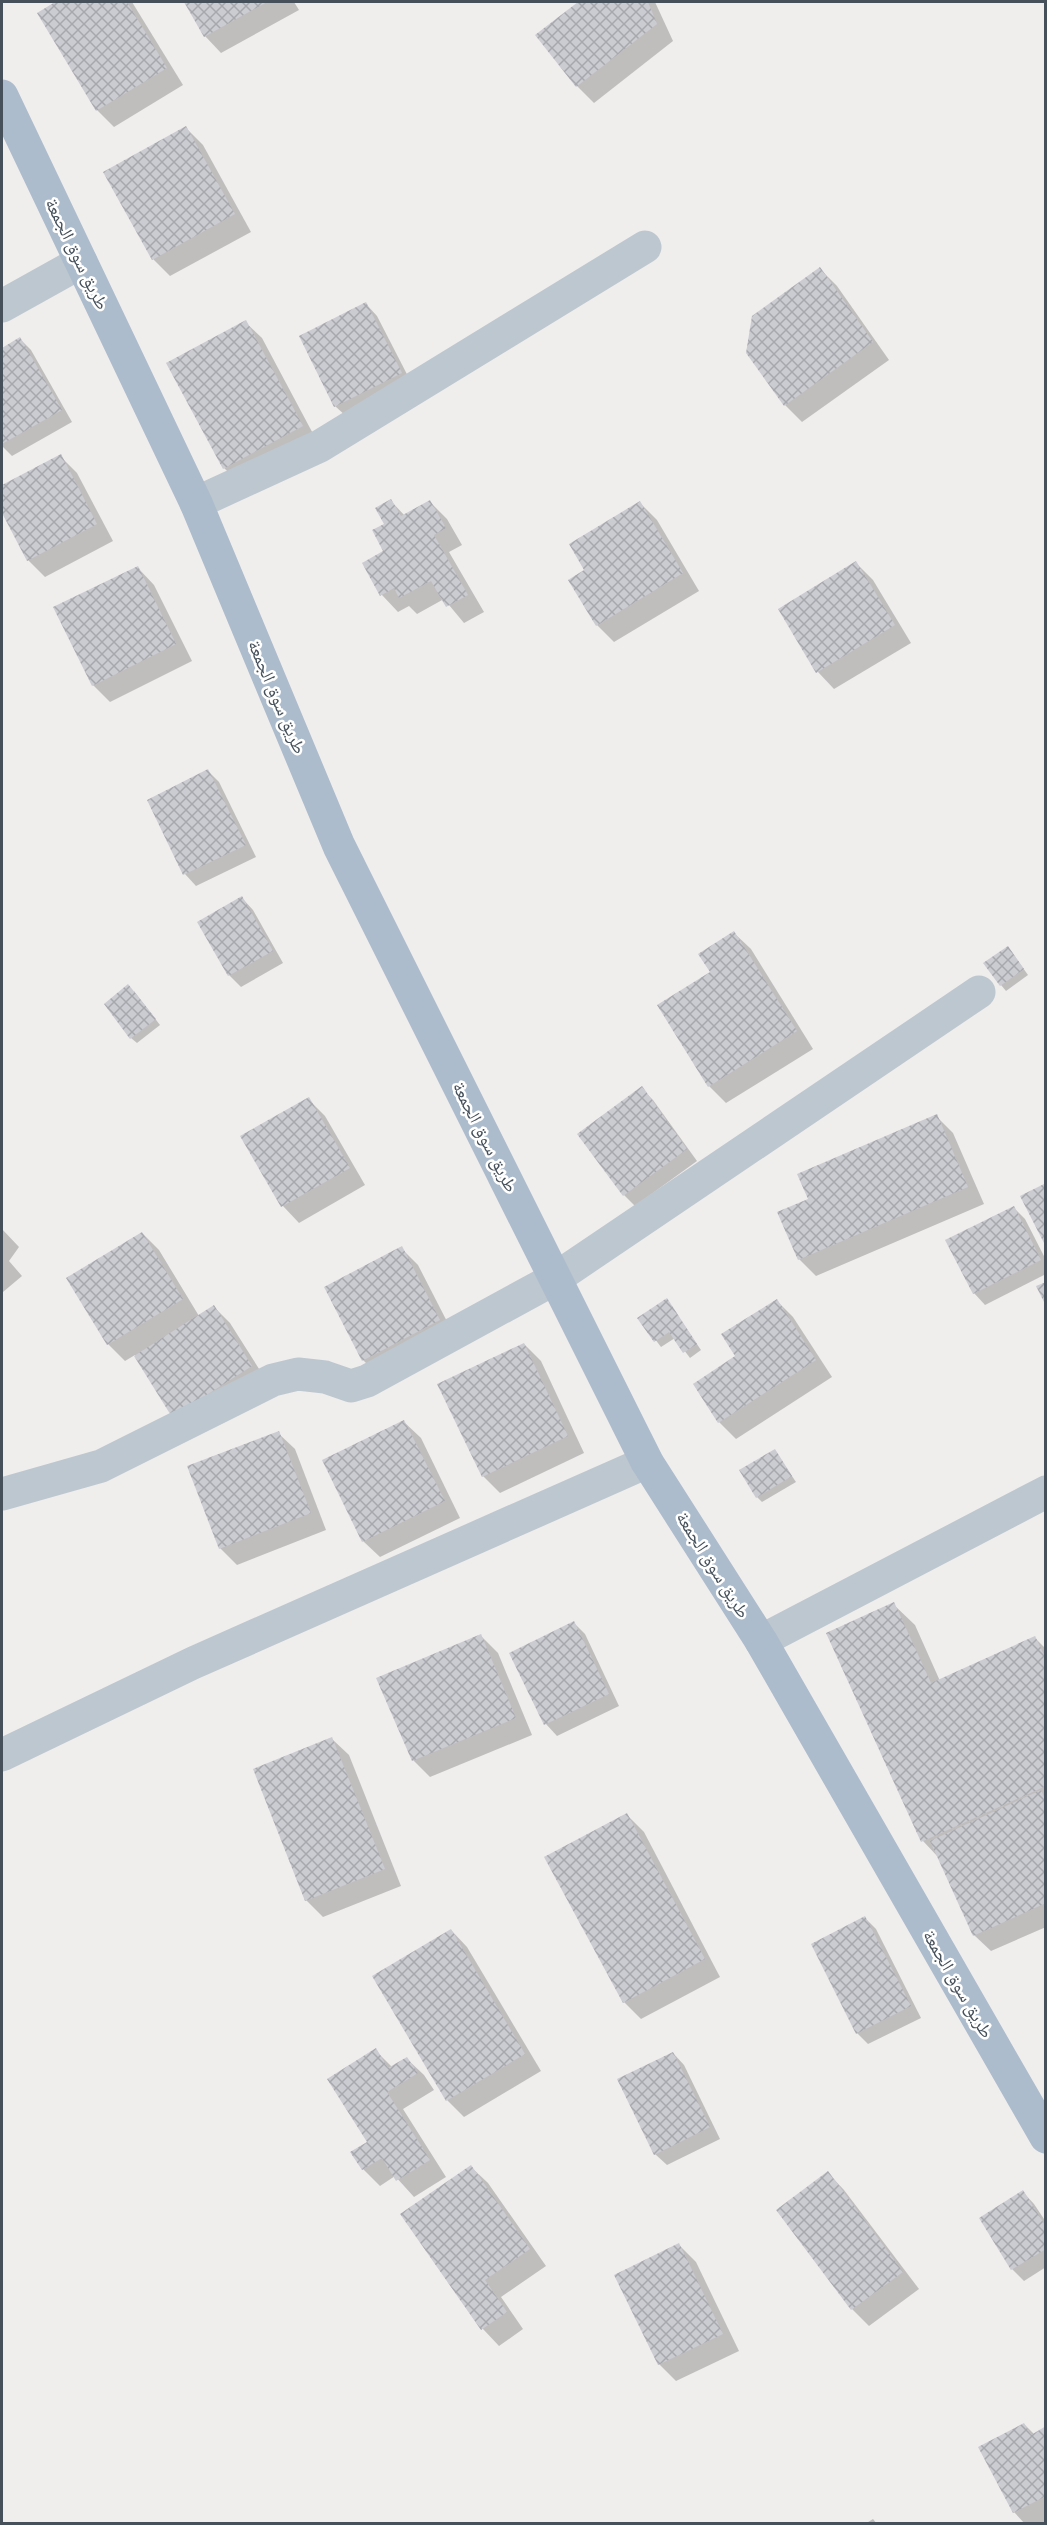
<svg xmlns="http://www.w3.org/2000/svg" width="1047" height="2525" viewBox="0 0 1047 2525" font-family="'Space Grotesk','Noto Naskh Arabic',sans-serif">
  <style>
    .shadow { fill: #0003 }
    .building { fill: url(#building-cross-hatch) }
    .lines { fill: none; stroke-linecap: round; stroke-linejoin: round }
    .minor { stroke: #bdc7cf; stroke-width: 33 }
    .major { stroke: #acbccc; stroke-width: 33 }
    .labels { text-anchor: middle; stroke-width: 5; stroke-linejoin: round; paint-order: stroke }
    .street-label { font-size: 18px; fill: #45505a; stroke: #fff }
  </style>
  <defs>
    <pattern id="building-cross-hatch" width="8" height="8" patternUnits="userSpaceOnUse" patternTransform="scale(1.5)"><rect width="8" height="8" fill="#caccd2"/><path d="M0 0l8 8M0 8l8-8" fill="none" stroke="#a6a8ad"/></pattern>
  </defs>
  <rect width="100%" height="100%" fill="#f0eded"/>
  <g class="shadow">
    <polygon points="58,2 132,2 183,85 114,127 97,110 39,13"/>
    <polygon points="185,2 294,2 299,10 221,53 205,36"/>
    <polygon points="580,2 655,2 673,41 594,103 577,86 537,36"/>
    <polygon points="186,128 203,145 251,232 170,276 153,259"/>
    <polygon points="820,269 837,286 889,360 802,422 785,405 748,353"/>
    <polygon points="366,304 377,316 412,384 347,417 335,406"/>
    <polygon points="245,322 262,338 318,443 241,484 224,468"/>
    <polygon points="20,339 31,350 72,422 12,456 2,446 2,350"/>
    <polygon points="60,456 77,473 113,541 45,577 28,560 2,510 2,487"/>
    <polygon points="391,501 405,516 430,502 447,519 462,545 449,552 484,612 464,623 444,599 417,614 409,606 398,612 382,595 364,563 385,551 386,525"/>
    <polygon points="640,503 657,520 699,591 614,642 597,625"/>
    <polygon points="856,563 873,580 911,643 834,689 818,672 780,609"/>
    <polygon points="138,568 154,585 192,661 110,702 93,685"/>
    <polygon points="208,771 219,782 256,857 196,886 185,874 149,800"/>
    <polygon points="242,898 253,910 283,963 241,987 229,975 199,922"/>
    <polygon points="734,933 751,949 813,1049 726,1103 709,1086"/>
    <polygon points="1008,947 1028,975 1006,991 1001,985"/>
    <polygon points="134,991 160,1025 137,1043 131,1038"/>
    <polygon points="641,1088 653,1100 697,1161 635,1206 624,1195"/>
    <polygon points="308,1099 325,1116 365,1185 299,1223 283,1206 242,1137"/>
    <polygon points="936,1116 953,1133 984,1204 816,1276 799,1259 810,1200"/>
    <polygon points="1013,1207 1025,1219 1046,1260 1046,1274 985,1305 974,1293"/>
    <polygon points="2,1229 19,1247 9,1261 22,1276 3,1292"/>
    <polygon points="142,1233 159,1250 199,1316 214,1307 230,1323 268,1383 173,1416 135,1355 125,1361 108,1344"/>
    <polygon points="401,1248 418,1265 455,1337 380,1377 363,1360"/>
    <polygon points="667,1300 701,1350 690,1358 675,1338 661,1347 639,1318"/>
    <polygon points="776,1300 793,1317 832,1377 736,1439 719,1422 738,1357"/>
    <polygon points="524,1344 541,1361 584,1453 500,1493 483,1476"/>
    <polygon points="404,1422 421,1438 460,1518 380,1557 363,1541"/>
    <polygon points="278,1433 295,1449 326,1530 237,1565 220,1548"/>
    <polygon points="775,1451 796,1482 762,1502 757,1497"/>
    <polygon points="893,1604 915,1625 940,1681 1035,1638 1046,1649 1046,1927 991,1951 974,1935 939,1858 923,1841 828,1633"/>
    <polygon points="574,1623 585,1634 619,1706 557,1736 546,1724 511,1653"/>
    <polygon points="481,1636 498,1653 532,1735 430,1777 413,1760"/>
    <polygon points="332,1739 349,1755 401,1886 323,1917 306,1900"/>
    <polygon points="627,1815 644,1832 720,1977 641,2019 624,2002"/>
    <polygon points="865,1918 876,1929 921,2018 868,2044 857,2033"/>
    <polygon points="451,1930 467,1947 541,2071 464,2117 447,2100"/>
    <polygon points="375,2050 393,2068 407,2059 424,2075 434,2090 403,2109 446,2177 414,2197 395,2176 380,2186 363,2169 353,2152 369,2142"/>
    <polygon points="673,2053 684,2065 720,2139 667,2165 655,2154"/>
    <polygon points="471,2167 488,2183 546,2266 501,2297 523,2329 499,2346 483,2329 402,2215"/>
    <polygon points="828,2173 844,2190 919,2289 869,2326 852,2309 778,2210"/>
    <polygon points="1023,2192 1034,2204 1046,2222 1046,2267 1024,2281 1012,2269"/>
    <polygon points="679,2245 696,2262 739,2351 676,2381 659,2364"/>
    <polygon points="1024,2424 1034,2434 1046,2428 1046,2521 1041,2524 1025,2524 1014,2512"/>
    <polygon points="873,2519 877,2524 865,2524"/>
  </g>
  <g class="building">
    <polygon points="55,2 127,2 167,68 96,111 37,13"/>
    <polygon points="184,2 267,2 204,37"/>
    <polygon points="578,2 648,2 657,24 576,87 535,35"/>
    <polygon points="186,126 235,214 152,260 103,172"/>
    <polygon points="820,267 873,342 784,406 746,353 752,316"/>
    <polygon points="366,302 402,373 334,407 299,336"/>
    <polygon points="246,320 303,426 223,469 166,363"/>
    <polygon points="20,337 62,410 2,444 2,348"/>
    <polygon points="61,454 97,524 27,561 2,513 2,485"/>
    <polygon points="391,499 401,516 430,500 446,528 434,535 468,595 446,607 431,581 399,598 394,588 380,596 362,563 383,551 372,530 384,524 375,508"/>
    <polygon points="640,501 683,573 596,626 568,580 584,570 569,544"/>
    <polygon points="856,561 895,625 816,673 778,609"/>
    <polygon points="138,566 176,644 92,686 53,607"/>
    <polygon points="208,769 246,845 183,875 147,800"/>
    <polygon points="242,896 273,951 228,976 197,922"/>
    <polygon points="734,931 797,1031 708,1087 657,1005 710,972 698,954"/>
    <polygon points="1008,946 1024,969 1000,986 983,963"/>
    <polygon points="128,984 156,1019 130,1039 104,1004"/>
    <polygon points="642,1086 687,1149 623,1196 577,1134"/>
    <polygon points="309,1097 350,1168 281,1207 240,1136"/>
    <polygon points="937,1114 968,1187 798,1260 777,1212 808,1199 797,1174"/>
    <polygon points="1046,1183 1046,1247 1020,1196"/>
    <polygon points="1014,1206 1041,1260 973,1294 945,1240"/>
    <polygon points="142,1232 183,1299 107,1345 66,1278"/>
    <polygon points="402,1246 440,1320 362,1361 324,1287"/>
    <polygon points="1046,1282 1046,1306 1036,1286"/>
    <polygon points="667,1298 697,1344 683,1353 669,1332 654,1342 637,1318"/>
    <polygon points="777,1299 816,1360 718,1423 693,1384 735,1356 721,1334"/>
    <polygon points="214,1305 252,1366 172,1417 134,1356"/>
    <polygon points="524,1343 568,1436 482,1477 437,1384"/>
    <polygon points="404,1420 445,1501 362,1542 322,1460"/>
    <polygon points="279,1431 311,1513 219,1549 187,1466"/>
    <polygon points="775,1449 792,1476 756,1498 739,1470"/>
    <polygon points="894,1602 931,1683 1035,1636 1046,1659 1046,1786 921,1842 826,1633"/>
    <polygon points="574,1621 609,1694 544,1725 509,1653"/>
    <polygon points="481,1634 516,1718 412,1761 376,1678"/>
    <polygon points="332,1737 385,1869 305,1901 253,1769"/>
    <polygon points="1041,1790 1046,1801 1046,1903 973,1936 930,1841"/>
    <polygon points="627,1813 705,1959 623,2003 544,1857"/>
    <polygon points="865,1916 911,2006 856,2034 811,1944"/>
    <polygon points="451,1929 525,2054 446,2101 372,1976"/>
    <polygon points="376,2048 388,2068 407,2057 418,2073 387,2092 430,2160 396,2181 382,2158 362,2170 350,2152 367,2142 327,2079"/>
    <polygon points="673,2052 710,2127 654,2155 617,2079"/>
    <polygon points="471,2165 530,2249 485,2280 507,2312 481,2330 400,2214"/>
    <polygon points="828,2171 903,2272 851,2310 776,2210"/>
    <polygon points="1023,2190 1046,2227 1046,2249 1011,2270 979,2218"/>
    <polygon points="679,2243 723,2334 658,2365 614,2275"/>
    <polygon points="1024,2423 1031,2435 1046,2426 1046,2496 1013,2513 978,2447"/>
  </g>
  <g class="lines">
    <g class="minor">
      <polyline points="2,306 81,262"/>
      <polyline points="196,503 320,446 645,247"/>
      <polyline points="2,1494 101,1466 273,1380 298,1374 325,1377 351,1386 367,1381 556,1278 979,992"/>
      <polyline points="761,1641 1046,1492"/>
      <polyline points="2,1755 193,1663 647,1462"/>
    </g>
    <polyline class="major" points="2,96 196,503 339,846 647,1462 761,1641 1046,2137"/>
  </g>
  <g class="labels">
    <g class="street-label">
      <text transform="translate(77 254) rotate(64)" y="6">طريق سوق الجمعة</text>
      <text transform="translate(277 697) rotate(67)" y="6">طريق سوق الجمعة</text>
      <text transform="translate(485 1137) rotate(63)" y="6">طريق سوق الجمعة</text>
      <text transform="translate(713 1565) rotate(58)" y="6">طريق سوق الجمعة</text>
      <text transform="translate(958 1984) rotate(60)" y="6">طريق سوق الجمعة</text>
    </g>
  </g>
  <rect width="1047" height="2525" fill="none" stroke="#45505a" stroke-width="6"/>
</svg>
